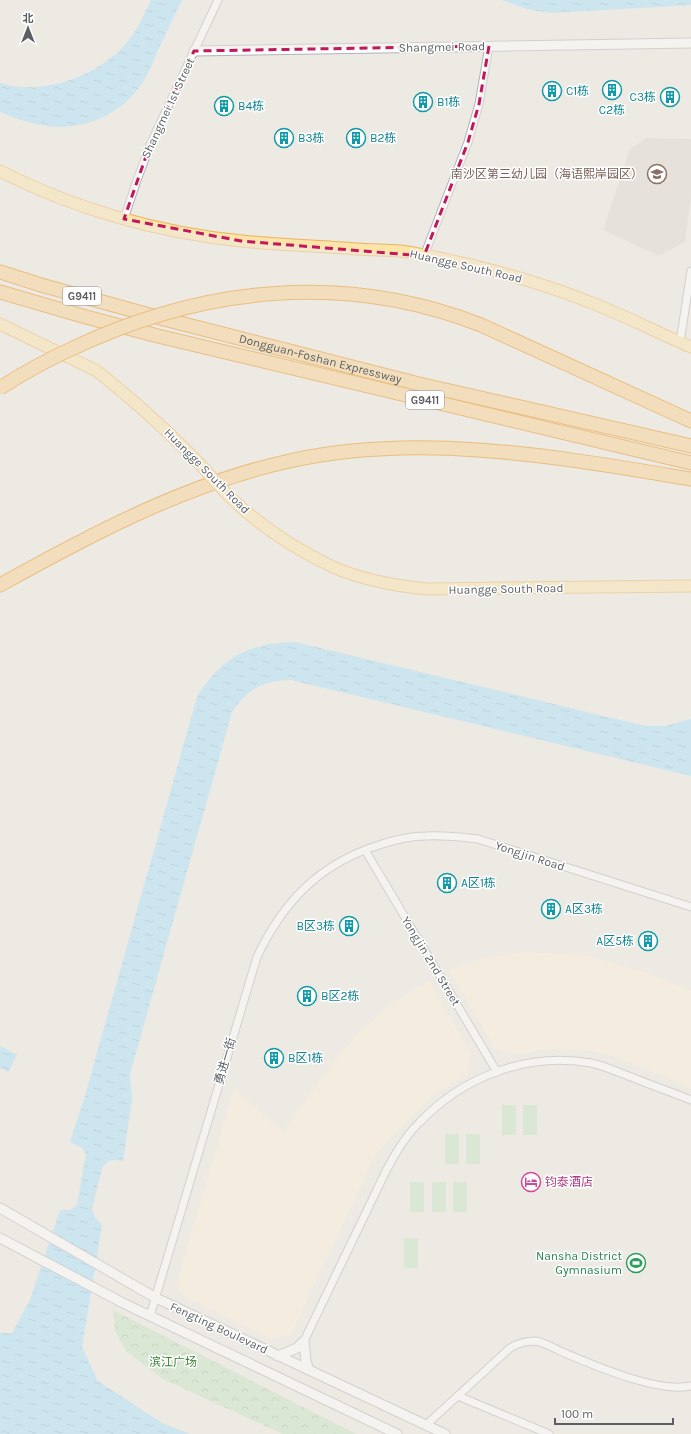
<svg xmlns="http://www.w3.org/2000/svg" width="691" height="1434" viewBox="0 0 691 1434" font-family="Karla,'Noto Sans SC',sans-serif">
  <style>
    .commercial { fill: #fcf0d8 }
    .education { fill: #ddd8d1 }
    .grass { fill: #c4e4c0 }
    .park { fill: url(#park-crowns) }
    .water { fill: url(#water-ripples) }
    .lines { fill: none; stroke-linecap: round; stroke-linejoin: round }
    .minor-casing { stroke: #b0b4b7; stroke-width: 9 }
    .tertiary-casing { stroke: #b0b4b7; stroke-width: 11 }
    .primary-casing { stroke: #ecb35d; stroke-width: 13 }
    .motorway-casing { stroke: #e78808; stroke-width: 15 }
    .minor { stroke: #fff; stroke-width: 7 }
    .tertiary { stroke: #fff; stroke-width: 9 }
    .primary { stroke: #fce5a9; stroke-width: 11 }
    .motorway { stroke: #f9d18e; stroke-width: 13 }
    .primary-bridge-casing { stroke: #ecb35d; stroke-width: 13; stroke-linecap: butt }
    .motorway-bridge-casing { stroke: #e78808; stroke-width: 15; stroke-linecap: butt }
    .primary-bridge { stroke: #fce5a9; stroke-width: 11 }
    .motorway-bridge { stroke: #f9d18e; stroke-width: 13 }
    .marked { fill: none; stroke: #c2185b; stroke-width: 3; stroke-dasharray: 8 5; stroke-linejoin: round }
    .labels { text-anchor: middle; stroke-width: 3; stroke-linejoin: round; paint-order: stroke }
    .shield { fill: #fff; stroke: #8c8f92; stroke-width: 1 }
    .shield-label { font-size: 11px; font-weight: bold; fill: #5b5f63 }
    .street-label { font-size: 12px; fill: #5b5f63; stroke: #fff }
    .culture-label { font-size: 12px; fill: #0d838f; stroke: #fff; text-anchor: start }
    .education-label { font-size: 12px; fill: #785e54; stroke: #fff; text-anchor: end }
    .hotel-label { font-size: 12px; fill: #b23c85; stroke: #fff; text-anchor: start }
    .leisure-label { font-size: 12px; fill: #27864d; stroke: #fff; text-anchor: end }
    .park-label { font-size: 12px; fill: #3d8438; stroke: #fff }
  </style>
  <defs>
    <pattern id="park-crowns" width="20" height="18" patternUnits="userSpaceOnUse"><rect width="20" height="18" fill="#c4e4c0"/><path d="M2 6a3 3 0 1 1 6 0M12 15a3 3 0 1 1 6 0" fill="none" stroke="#a2bca0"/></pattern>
    <pattern id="water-ripples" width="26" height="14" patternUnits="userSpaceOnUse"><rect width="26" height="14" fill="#a4e0fc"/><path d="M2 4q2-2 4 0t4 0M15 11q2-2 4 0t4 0" fill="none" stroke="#89b9d0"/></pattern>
  </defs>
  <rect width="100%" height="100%" fill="#ede9e3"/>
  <g class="commercial">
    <polygon points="522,952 568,954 591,957 641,971 691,990 691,1088 616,1057 591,1051 553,1049 540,1050 515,1055 496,1050 449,970 484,958"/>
    <polygon points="429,980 470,1053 467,1075 433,1095 377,1152 291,1334 271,1339 184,1296 176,1286 234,1089 283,1132 339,1055 355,1037 389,1005"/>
  </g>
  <polygon class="education" points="646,138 691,139 691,198 685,242 659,256 603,230 630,149"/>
  <g class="grass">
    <rect x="502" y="1105" width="14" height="30"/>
    <rect x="523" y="1105" width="14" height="30"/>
    <rect x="445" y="1134" width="14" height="30"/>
    <rect x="466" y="1134" width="14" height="30"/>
    <rect x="410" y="1182" width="14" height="30"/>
    <rect x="432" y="1182" width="14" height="30"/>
    <rect x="453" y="1182" width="14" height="30"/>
    <rect x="404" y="1238" width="14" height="30"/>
  </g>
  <polygon class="park" points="113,1310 356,1434 283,1434 163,1379 126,1351 115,1331"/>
  <g class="water">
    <path d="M151 0H182C173 18 164 37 156 55 152 64 149 73 144 80 123 115 81 133 41 125 27 123 13 117 0 112V83C40 96 92 78 121 49 135 35 143 17 151 0Z"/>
    <polygon points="501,0 691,0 691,5 552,13 530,10"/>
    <path d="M295 642 645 726H665L691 719V776L291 680C264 680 247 689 232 712L130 1074 132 1100 123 1161C112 1159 109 1159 102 1168L92 1209 94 1216 102 1225 82 1347 98 1381 162 1423 190 1434H0V1333H12L30 1300 60 1210H70L77 1205 86 1154 82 1148 70 1142 84 1099 197 697C222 657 248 643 295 642Z"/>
    <polygon points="0,1046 17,1055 8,1072 0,1068"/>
  </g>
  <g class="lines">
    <defs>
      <g id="minor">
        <polyline points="124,219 136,183 150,145 218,0"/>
        <polyline points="424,256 468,142 479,104 489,46"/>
        <polyline points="680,342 691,271"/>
        <polyline points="365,850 497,1072"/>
        <path d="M150 1316 257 957C283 902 319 864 379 845 394 840 410 836 426 836 444 835 461 837 478 839L691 907"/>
        <path d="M304 1341 387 1169C396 1152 406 1135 420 1122 464 1076 528 1052 591 1063 605 1066 618 1072 631 1077 651 1085 671 1092 691 1100"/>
        <polyline points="458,1396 549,1434"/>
        <path d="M426 1425 510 1348C518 1343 526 1341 536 1341 544 1342 559 1351 567 1354 598 1367 658 1393 691 1386"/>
      </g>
      <g id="tertiary">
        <polyline points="194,51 691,43"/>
        <polyline points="0,1208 156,1298 445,1434"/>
        <polyline points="0,1238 123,1303 397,1434"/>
        <polyline points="278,1356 297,1348 304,1341 306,1361 309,1370"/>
      </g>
      <g id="primary">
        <path d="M0 171C74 209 159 233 242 241 280 245 319 246 357 249 372 250 386 250 400 251 424 254 448 260 471 265 512 275 553 287 592 303 626 316 658 333 691 347"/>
        <polyline points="0,324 97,371"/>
        <path d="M333 567C363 580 395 586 427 589L691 586"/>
      </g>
      <g id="motorway">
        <path id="s1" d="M0 272 41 285 164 319 419 384 691 446"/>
        <polyline points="0,292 86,317 158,336 691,463"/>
        <polyline points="481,325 691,421"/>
        <path d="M0 585C90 535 184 485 285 462 418 431 558 457 691 479"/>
      </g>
    </defs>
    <use href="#minor" class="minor-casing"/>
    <use href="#tertiary" class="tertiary-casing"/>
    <use href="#primary" class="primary-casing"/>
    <use href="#motorway" class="motorway-casing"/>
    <use href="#minor" class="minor"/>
    <use href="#tertiary" class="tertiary"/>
    <use href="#primary" class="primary"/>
    <use href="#motorway" class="motorway"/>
    <defs>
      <path id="primary-bridge" d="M97 371C128 396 158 422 186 450 202 465 215 482 230 497 260 526 295 549 333 567"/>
      <path id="motorway-bridge" d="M0 388C22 374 45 361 69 350 201 287 343 271 481 325"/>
    </defs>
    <use href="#primary-bridge" class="primary-bridge-casing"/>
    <use href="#motorway-bridge" class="motorway-bridge-casing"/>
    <use href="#primary-bridge" class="primary-bridge"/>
    <use href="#motorway-bridge" class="motorway-bridge"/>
  </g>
  <path d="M0 0H691V1434H0ZM489 46 479 104 468 142 424 256 241 241 124 219 150 145 194 51Z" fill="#ede9e3" fill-opacity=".55" fill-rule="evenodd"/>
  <path class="marked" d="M489 46 479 104 468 142 424 256 241 241 124 219 150 145 194 51Z"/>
  <defs>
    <symbol id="building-ring" viewBox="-11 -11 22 22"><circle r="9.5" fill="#fff" stroke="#0f9aa8" stroke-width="1.5"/><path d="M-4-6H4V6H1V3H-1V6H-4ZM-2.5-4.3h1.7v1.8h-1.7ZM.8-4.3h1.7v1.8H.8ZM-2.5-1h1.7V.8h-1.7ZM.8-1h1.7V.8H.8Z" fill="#0f9aa8"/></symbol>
    <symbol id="school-ring" viewBox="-11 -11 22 22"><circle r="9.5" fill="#fff" stroke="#8d6e63" stroke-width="1.5"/><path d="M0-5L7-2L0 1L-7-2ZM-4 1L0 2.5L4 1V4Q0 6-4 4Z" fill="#8d6e63"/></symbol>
    <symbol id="hotel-ring" viewBox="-11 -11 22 22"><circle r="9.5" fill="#fff" stroke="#d1479c" stroke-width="1.5"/><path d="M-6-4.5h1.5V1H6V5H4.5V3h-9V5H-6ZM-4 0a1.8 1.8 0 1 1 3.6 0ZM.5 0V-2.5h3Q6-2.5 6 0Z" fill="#d1479c"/></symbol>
    <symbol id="stadium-ring" viewBox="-11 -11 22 22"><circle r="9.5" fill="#fff" stroke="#2e9e5b" stroke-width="1.5"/><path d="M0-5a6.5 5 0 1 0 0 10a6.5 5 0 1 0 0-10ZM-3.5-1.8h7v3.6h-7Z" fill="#2e9e5b"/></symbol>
  </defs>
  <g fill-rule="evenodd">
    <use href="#building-ring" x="601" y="79" width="22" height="22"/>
    <use href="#building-ring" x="541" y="80" width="22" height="22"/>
    <use href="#building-ring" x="659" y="86" width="22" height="22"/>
    <use href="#building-ring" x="412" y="91" width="22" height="22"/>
    <use href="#building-ring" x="213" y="95" width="22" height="22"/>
    <use href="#building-ring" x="273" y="127" width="22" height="22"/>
    <use href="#building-ring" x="345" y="127" width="22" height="22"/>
    <use href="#school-ring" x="646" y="163" width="22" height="22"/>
    <use href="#building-ring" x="436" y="872" width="22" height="22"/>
    <use href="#building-ring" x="540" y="898" width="22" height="22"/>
    <use href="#building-ring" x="338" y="915" width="22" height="22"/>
    <use href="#building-ring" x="637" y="930" width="22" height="22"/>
    <use href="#building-ring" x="296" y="985" width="22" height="22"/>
    <use href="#building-ring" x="263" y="1047" width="22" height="22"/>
    <use href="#hotel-ring" x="520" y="1171" width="22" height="22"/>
    <use href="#stadium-ring" x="625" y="1252" width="22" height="22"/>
  </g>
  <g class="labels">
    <g class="shield">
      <rect x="63" y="287" width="38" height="18" rx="3"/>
      <rect x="406" y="391" width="38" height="18" rx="3"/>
    </g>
    <g class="shield-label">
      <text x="82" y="300">G9411</text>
      <text x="425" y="404">G9411</text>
    </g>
    <g class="street-label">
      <text transform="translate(442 47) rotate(-1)" y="4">Shangmei Road</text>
      <text transform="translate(168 108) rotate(-65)" y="4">Shangmei 1st Street</text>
      <text transform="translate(466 266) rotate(13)" y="4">Huangge South Road</text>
      <text dy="4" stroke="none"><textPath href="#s1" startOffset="332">Dongguan-Foshan Expressway</textPath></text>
      <text transform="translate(207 471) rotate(45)" y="4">Huangge South Road</text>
      <text transform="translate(506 589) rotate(-1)" y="4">Huangge South Road</text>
      <text transform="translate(530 856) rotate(18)" y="4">Yongjin Road</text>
      <text transform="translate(431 961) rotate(59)" y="4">Yongjin 2nd Street</text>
      <text transform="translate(225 1061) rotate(-74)" y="4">勇进一街</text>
      <text transform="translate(219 1328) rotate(25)" y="4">Fengting Boulevard</text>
    </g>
    <g class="culture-label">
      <text x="566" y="95">C1栋</text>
      <text x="656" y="101" text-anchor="end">C3栋</text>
      <text x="437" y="106">B1栋</text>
      <text x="238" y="110">B4栋</text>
      <text x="612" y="114" text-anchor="middle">C2栋</text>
      <text x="298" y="142">B3栋</text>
      <text x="370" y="142">B2栋</text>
      <text x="461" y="887">A区1栋</text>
      <text x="565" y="913">A区3栋</text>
      <text x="335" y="930" text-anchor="end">B区3栋</text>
      <text x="634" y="945" text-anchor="end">A区5栋</text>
      <text x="321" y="1000">B区2栋</text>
      <text x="288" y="1062">B区1栋</text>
    </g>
    <g class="education-label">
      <text x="643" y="178">南沙区第三幼儿园（海语熙岸园区）</text>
    </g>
    <g class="hotel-label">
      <text x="545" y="1186">钧泰酒店</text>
    </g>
    <g class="leisure-label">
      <text x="622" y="1260">Nansha District<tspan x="622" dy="14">Gymnasium</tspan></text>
    </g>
    <g class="park-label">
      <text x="173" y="1366">滨江广场</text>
    </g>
  </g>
  <g transform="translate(28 28)" stroke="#ffffff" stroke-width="3" paint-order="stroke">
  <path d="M0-3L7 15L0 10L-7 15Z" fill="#5b5f63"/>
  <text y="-6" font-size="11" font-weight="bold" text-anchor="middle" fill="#5b5f63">北</text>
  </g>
  <path d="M555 1418v6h118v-6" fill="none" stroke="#5b5f63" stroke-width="2"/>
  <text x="561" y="1418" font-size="12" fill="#5b5f63" stroke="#ffffff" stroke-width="3" paint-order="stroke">100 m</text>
</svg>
